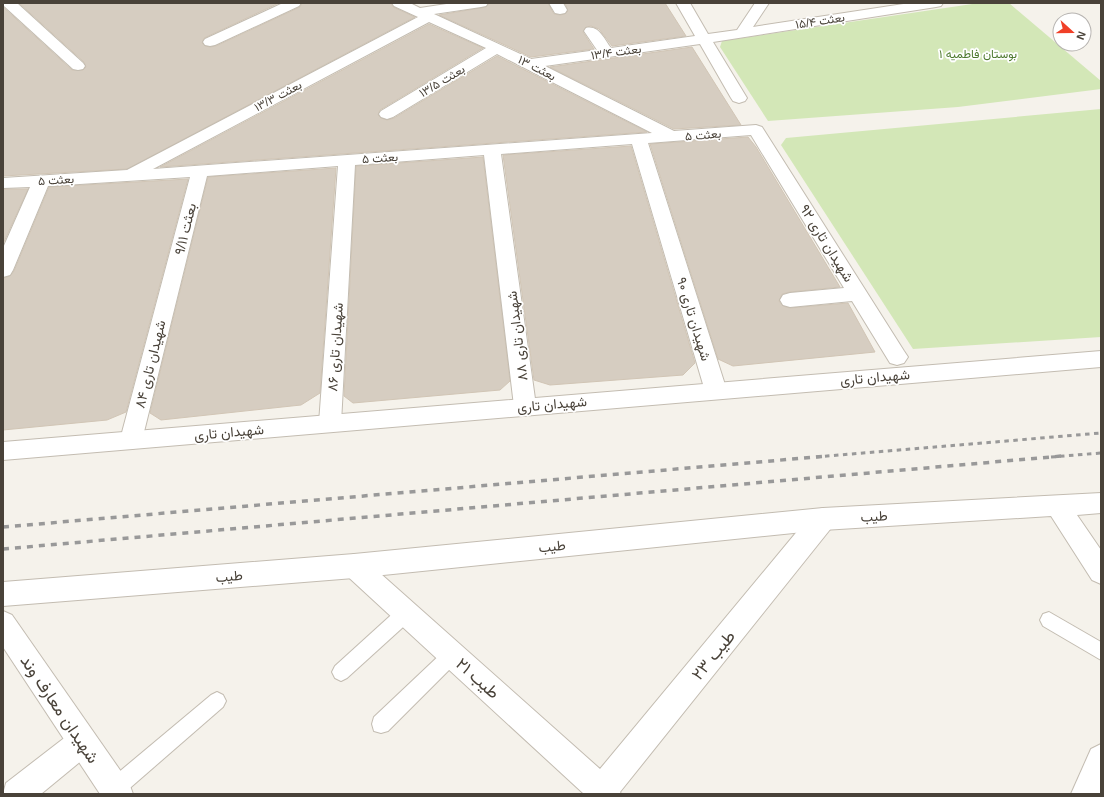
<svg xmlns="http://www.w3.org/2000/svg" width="1104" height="797" viewBox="0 0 1104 797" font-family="Arial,Vazirmatn,sans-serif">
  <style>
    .green { fill: #d3e7b7 }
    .building { fill: #d6cdc1; stroke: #d1c5b5 }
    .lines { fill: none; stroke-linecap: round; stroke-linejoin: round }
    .service-casing { stroke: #c3bcb1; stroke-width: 2 }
    .minor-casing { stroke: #c3bcb1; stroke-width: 2 }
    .tertiary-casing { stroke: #c3bcb1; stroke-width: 2 }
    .service { fill: #fff; fill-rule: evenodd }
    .minor { fill: #fff; fill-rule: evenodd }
    .tertiary { fill: #fff; fill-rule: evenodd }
    .rail-far1 { stroke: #999; stroke-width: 3; stroke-dasharray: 4.5 4.5; stroke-linecap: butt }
    .rail { stroke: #999; stroke-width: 3.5; stroke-dasharray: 6 6; stroke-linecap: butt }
    .labels { text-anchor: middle; stroke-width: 3.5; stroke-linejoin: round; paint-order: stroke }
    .far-street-label { font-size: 12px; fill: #494239; stroke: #fff }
    .far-park-label { font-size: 12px; fill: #4d792e; stroke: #fff }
    .street-label { font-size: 14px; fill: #494239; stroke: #fff }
    .near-street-label { font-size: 17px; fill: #494239; stroke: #fff }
  </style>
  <rect width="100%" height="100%" fill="#f5f2eb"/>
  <g class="green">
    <polygon points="979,3 1009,3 1101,81 1101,89 958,107 768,121 720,47 722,41"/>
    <polygon points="1101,109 1101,337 913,349 781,145 786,138"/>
  </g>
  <g class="building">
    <polygon points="19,3 279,3 204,38 202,43 205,46 210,47 216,46 300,7 302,3 391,3 393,7 415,17 127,169 3,176 3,7 72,70 83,70 86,67 84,62"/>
    <polygon points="489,3 548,3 554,14 560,15 565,14 568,11 565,3 665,3 686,36 612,46 599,29 591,26 586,27 583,32 594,49 531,57 439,15 486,7"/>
    <polygon points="429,24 483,48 380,110 378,115 381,118 387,120 394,118 497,56 647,132 160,167"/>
    <polygon points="692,47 741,125 674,129 550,67"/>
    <polygon points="748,137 756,147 840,287 790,292 782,294 779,301 783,306 790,308 848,303 875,352 733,366 718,359 650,144"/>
    <polygon points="631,146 695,363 683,375 550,385 534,380 503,155"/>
    <polygon points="483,157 510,381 500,390 353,403 344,396 356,166"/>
    <polygon points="336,168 320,393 301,405 161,420 150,413 208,177"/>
    <polygon points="188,179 126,412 107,420 3,430 3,278 10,276 14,271 49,187"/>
    <polygon points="3,189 28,189 3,244"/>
  </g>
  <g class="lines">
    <defs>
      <g id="service">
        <polygon points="406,605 412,607 414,613 412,619 347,678 341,681 335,678 332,672 335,666 400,607"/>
        <polygon points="1049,612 1101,642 1101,660 1043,626 1040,620 1043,614"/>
        <polygon points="452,647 458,649 461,655 458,661 388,731 381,733 374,731 372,724 374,717 446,649"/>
        <polygon points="217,692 223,695 226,701 223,707 123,794 106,794 104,789 107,782 211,695"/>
      </g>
      <g id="minor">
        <polygon points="3,3 17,3 83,63 85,66 83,69 78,70 73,69 4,6"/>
        <polygon points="283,3 301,3 299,6 215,45 210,46 205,45 203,42 205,39"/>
        <path d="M392 3H410L420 8 453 3H488L486 6 481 7 434 14 531 59 597 50 584 31 586 28C599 25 604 39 611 48L695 36 676 3H690L708 34 737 30 755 3H769L753 27 910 3H943L941 6 936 7 713 42 747 98 745 101 739 103 733 101 731 98 700 44 545 66 674 131 756 125 762 127 904 351 908 357 904 363 897 365 890 363 852 301 790 307 783 305 780 300 783 295 790 293 844 288 751 135 648 143 727 391 724 397 716 399 708 397 705 391 632 144 501 154 536 406 533 412 525 415 517 412 514 406 484 155 355 165 341 423 338 429 330 432 322 429 319 423 338 166 207 176 142 440 139 447 131 449 123 447 120 440 190 177 48 186 13 270 10 275 3 277V248L30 187 3 188V178L127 170 418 17 394 6ZM429 22 486 48 381 111 379 114 381 117 387 119 393 117 497 54 652 133 153 169Z"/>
        <polygon points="549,3 563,3 567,10 565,13 560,14 555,13"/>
        <polygon points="823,508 832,511 835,519 832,527 620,792 621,794 584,794 345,574 341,566 345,558 354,554 363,558 600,769 814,511"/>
        <polygon points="82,727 92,732 97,742 92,752 41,794 3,794 6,783 72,732"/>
        <polygon points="1101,744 1101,794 1071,794 1091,749"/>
      </g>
      <g id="tertiary">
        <polygon points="1101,351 1101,367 3,460 3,442"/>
        <polygon points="1101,493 1101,513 1077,515 1101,550 1101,584 1092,580 1051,516 823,530 354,578 3,606 3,582 354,554 823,508"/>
        <polygon points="3,611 12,615 129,783 133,794 100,794 3,647"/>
      </g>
    </defs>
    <use href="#service" class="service-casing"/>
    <use href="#minor" class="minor-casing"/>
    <use href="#tertiary" class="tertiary-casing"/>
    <use href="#service" class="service"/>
    <use href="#minor" class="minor"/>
    <use href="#tertiary" class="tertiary"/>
    <g class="rail-far1">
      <polyline points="816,457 1101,433"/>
      <polyline points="1051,457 1101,453"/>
    </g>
    <g class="rail">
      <polyline points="3,527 828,456"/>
      <polyline points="3,549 1062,456"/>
    </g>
  </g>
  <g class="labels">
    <g class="far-street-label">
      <text transform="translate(820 21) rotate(-9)" y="4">بعثت ۱۵/۴</text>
      <text transform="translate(616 52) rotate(-8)" y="4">بعثت ۱۳/۴</text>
      <text transform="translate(537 68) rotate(27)" y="4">بعثت ۱۳</text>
      <text transform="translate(442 81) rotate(-31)" y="4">بعثت ۱۳/۵</text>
      <text transform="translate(278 96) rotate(-28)" y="4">بعثت ۱۳/۳</text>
      <text transform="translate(703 135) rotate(-5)" y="4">بعثت ۵</text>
      <text transform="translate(380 158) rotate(-4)" y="4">بعثت ۵</text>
      <text transform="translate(56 180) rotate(-4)" y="4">بعثت ۵</text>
    </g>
    <g class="far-park-label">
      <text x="978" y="58">بوستان فاطمیه ۱</text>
    </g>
    <g class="street-label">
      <text transform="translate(185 229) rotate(-76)" y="5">بعثت ۹/۱۱</text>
      <text transform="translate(827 243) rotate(58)" y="5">شهیدان تاری ۹۲</text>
      <text transform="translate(694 319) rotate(73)" y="5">شهیدان تاری ۹۰</text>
      <text transform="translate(517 336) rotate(-97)" y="5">شهیدان تاری ۸۸</text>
      <text transform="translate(335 347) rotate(-86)" y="5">شهیدان تاری ۸۶</text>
      <text transform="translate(150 364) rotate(-76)" y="5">شهیدان تاری ۸۴</text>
      <text transform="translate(875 377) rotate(-5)" y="5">شهیدان تاری</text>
      <text transform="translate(552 404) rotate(-5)" y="5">شهیدان تاری</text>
      <text transform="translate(229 432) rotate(-5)" y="5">شهیدان تاری</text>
      <text transform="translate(874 516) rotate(-3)" y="5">طیب</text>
      <text transform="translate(552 546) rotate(-6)" y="5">طیب</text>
      <text transform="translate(229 576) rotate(-5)" y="5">طیب</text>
    </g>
    <g class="near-street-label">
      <text transform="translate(713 655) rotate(-51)" y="6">طیب ۲۳</text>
      <text transform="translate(478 678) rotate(42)" y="6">طیب ۲‍۱</text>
      <text transform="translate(60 709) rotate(56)" y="6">شهیدان معارف وند</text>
    </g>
  </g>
  <rect width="1104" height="797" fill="none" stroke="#494239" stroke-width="8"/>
  <g transform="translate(1072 32) rotate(111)"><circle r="19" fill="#ffffff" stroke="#b6b3b0"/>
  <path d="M0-3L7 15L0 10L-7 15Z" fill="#f03f27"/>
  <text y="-6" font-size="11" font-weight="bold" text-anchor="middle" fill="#494239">N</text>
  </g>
</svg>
